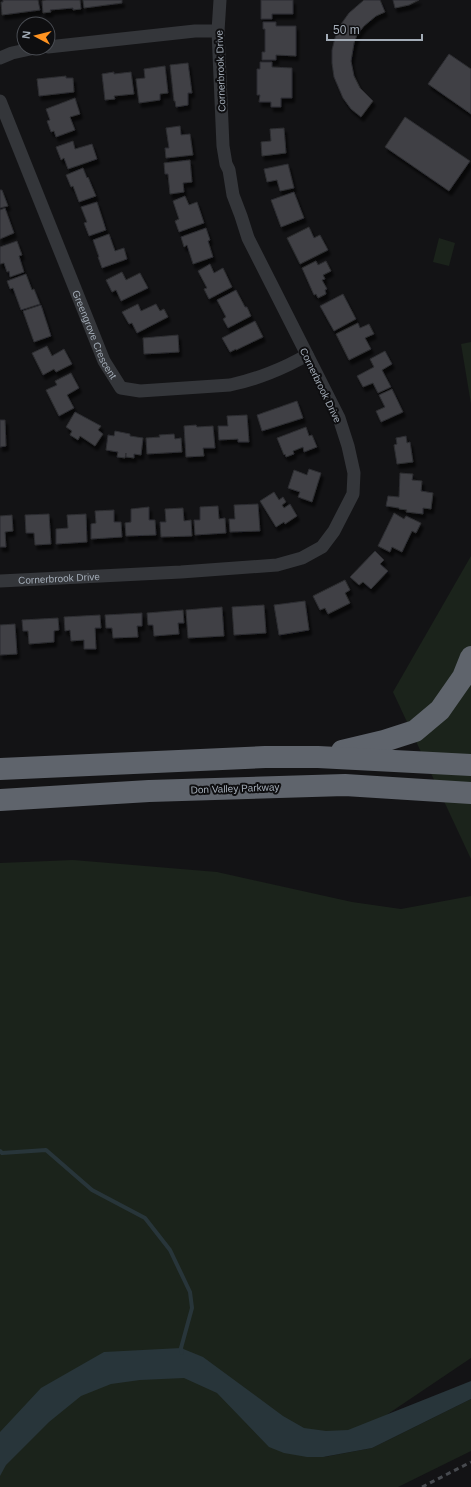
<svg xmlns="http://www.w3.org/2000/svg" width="471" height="1487" viewBox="0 0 471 1487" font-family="Arial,sans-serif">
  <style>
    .green { fill: #1b231b }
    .water { fill: #28353a }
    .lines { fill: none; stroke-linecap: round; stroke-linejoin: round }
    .stream { stroke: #28353a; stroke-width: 4 }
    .building { fill: #3f4145; stroke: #2d2d31; filter: url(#shadow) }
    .street { stroke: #34363a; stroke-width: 13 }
    .highway { stroke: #5f646c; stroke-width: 22 }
    .rail { stroke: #474a4f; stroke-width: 3; stroke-dasharray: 5 4; stroke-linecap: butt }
    .labels { text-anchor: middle; stroke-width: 4; stroke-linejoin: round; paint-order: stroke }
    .street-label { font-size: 10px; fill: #a3acb7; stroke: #0e0e10 }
  </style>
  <defs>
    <filter id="shadow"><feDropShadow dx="2.5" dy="4.5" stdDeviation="1" flood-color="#0009"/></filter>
  </defs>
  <rect width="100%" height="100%" fill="#131315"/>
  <g class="green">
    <polygon points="439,238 455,243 449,266 433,262"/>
    <polygon points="471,342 471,404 461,344"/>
    <polygon points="471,556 471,859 393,692"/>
    <polygon points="73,860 217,872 352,902 401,909 471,896 471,1358 324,1457 372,1448 471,1399 471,1451 398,1487 0,1487 0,863"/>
  </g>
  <polygon class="water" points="181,1348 203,1357 283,1416 304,1428 326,1431 348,1430 471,1381 471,1399 372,1448 323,1457 307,1457 284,1453 269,1447 217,1393 184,1378 140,1380 111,1384 81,1396 49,1422 6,1465 0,1476 0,1432 41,1388 104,1352"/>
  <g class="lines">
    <polyline class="stream" points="0,1151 2,1153 46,1150 92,1190 145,1218 170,1250 190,1292 192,1308 181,1348 182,1353"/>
  </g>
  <g class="building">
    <polygon points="3,0 38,0 40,10 2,15 1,2 3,2"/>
    <polygon points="46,0 80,0 81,9 73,10 73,8 50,10 51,12 43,13 42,1"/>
    <polygon points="83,0 122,0 122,3 84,8"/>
    <polygon points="261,0 293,0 293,14 272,14 272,19 261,19"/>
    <polygon points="364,0 380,0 385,12 376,16 364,26 357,35 354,43 351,61 354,76 360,88 373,101 361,117 351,109 343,98 334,77 332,63 332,50 335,38 339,27 349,13"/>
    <polygon points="393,0 419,0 409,5 395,8"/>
    <polygon points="263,22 276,22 276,26 296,26 296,56 276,55 276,60 262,60 262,52 265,52 265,29 263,29"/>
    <polygon points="449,54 471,69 471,114 428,84"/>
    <polygon points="260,62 272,62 272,67 292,68 292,98 281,98 281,107 271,107 271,102 259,102 260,95 257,95 257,69 260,69"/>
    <polygon points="188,63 192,93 188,93 188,105 176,107 175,101 174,101 170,65"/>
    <polygon points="165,66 168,93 160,94 160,100 139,103 136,79 145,78 144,69"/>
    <polygon points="114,72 114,74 131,72 134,94 114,96 115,99 105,100 102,74"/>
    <polygon points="66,76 66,78 73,78 74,92 39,96 37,79"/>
    <polygon points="75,98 80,114 70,117 75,130 56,137 54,131 51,132 47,121 50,120 46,109"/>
    <polygon points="405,117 470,161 449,191 385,147"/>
    <polygon points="180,126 181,135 190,134 193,155 166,158 165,148 169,148 166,128"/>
    <polygon points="284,128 286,153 262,156 261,142 271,141 270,129"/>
    <polygon points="73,141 75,149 92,144 97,159 68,169 64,158 61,160 56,147"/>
    <polygon points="190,160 192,182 183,183 184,192 170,194 168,174 165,174 164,163"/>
    <polygon points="288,164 294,188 280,191 277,180 267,182 264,169"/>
    <polygon points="83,168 87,178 88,177 96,196 79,202 73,186 71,187 66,175"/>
    <polygon points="0,190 2,190 8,206 0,208"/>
    <polygon points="294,192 304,218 281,227 271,200"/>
    <polygon points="185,196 189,205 197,202 204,223 179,232 175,221 179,219 173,201"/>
    <polygon points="97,202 106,230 89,236 84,223 87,222 81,207"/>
    <polygon points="5,208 14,233 0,239 0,210"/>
    <polygon points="309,227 314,238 320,235 328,250 300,264 287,238"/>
    <polygon points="206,228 210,240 208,241 213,257 193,264 187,245 184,247 181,237"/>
    <polygon points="109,234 115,251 124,248 127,259 102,268 98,257 99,257 93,240"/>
    <polygon points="17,241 22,255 19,256 24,272 10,277 9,271 7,272 4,263 0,264 0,247"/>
    <polygon points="316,261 318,265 326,261 331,271 323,275 325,279 322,280 327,289 325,290 326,294 318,298 316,294 314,295 302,268"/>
    <polygon points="210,264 214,273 223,268 232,287 209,299 204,289 207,288 198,271"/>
    <polygon points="122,272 126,280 140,273 148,288 121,301 116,290 112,292 106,280"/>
    <polygon points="26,274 32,290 34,289 40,304 21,310 13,288 10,289 7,281"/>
    <polygon points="236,290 245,307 247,307 251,316 228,328 223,319 226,317 217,300"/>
    <polygon points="343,294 356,319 334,331 320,306"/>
    <polygon points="138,304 141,311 156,304 160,311 164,309 168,317 137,333 132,323 129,324 122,312"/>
    <polygon points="41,305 51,336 34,342 23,311"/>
    <polygon points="255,321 263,337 236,350 236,349 230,352 222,338"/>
    <polygon points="358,323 360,328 369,324 374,334 365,338 371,349 349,360 336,334"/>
    <polygon points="178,335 179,352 144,354 143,338"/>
    <polygon points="47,346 52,356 64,349 72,364 56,372 54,369 43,375 32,353"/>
    <polygon points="385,351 392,364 382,370 391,387 378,393 373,383 363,387 357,376 374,367 370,359"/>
    <polygon points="71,373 79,388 67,395 74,408 59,416 46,390 57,385 55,381"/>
    <polygon points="392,389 403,412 381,422 376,411 385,407 379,395"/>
    <polygon points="297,401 303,418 262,431 257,415"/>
    <polygon points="75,412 101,426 98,430 103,434 95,446 80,436 78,440 70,435 72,431 66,427"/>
    <polygon points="247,415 249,442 238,442 238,439 219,440 218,426 228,426 227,416"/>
    <polygon points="0,420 5,420 6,446 0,447"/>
    <polygon points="196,425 197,427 213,426 215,448 203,448 204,456 186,457 184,426"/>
    <polygon points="306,427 309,436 312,435 317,447 304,452 303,447 293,451 294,454 286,457 285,454 284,455 277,438"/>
    <polygon points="115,431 130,434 130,436 143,438 141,455 134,454 134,458 126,457 126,453 125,458 117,457 118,452 106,450 108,435 114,436"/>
    <polygon points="174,434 175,439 181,438 182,452 147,454 146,438 160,437 159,435"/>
    <polygon points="406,436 407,443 410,442 413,462 397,464 394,445 397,444 396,438"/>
    <polygon points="309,469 321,473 312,502 298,497 300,492 288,488 294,470 307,475"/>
    <polygon points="400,473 413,474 412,480 422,481 421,491 433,493 431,509 423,508 423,514 406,512 407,510 399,509 399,508 386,506 388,496 399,497"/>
    <polygon points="274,492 279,500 283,497 286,502 282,505 284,508 290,504 297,516 285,524 284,522 276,527 260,501"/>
    <polygon points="258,504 260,531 230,532 229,519 235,519 234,505"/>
    <polygon points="218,506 219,519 225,518 226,533 195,535 194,520 200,520 200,507"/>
    <polygon points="149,507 149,520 155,520 156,535 126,536 125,523 131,522 131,509"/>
    <polygon points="183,508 184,521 191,520 192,536 161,537 160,522 166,522 165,509"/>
    <polygon points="114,510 114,522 121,522 122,537 91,539 91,524 96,523 95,511"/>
    <polygon points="394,513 404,519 406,516 421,523 416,533 412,531 402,552 392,547 390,552 378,546"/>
    <polygon points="49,514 51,544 35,545 34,533 26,533 25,515"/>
    <polygon points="86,514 87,542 56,544 56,529 68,528 67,515"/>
    <polygon points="12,515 13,531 5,532 6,547 0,547 0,516"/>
    <polygon points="375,551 384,560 380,564 388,571 371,589 363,582 359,585 350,577"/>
    <polygon points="345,580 350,590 345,593 350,603 328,614 325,608 320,610 313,596"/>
    <polygon points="305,601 309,630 279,635 274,605"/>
    <polygon points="264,605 266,633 234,635 232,607"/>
    <polygon points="222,607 224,636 188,638 186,610"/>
    <polygon points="183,610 184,623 178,623 179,634 154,636 153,625 148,625 147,613"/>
    <polygon points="142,613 142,626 137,626 138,637 113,638 112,628 106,628 105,615"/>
    <polygon points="100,615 101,628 95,628 96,649 84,649 84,640 71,641 70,630 65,631 64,617"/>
    <polygon points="58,618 59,630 54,631 54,642 29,644 28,631 23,631 22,620"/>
    <polygon points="15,624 17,654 0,655 0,625"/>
  </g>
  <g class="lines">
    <g class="street">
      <polyline points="48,47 195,31 218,31"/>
      <polyline points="0,58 12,53 35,48"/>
      <path id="s1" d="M0 101 104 361 121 388 140 391 230 385C255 380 285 368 307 355"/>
      <path id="s2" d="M0 581 181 572 277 565 302 558 322 547 334 531 353 494 354 473 348 446 339 418 248 238 241 216 233 195 229 170 226 164 223 146 218 31 220 0"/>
    </g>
    <g class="highway">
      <polyline points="342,751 384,741 415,731 440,710 463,677 471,657"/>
      <polyline points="0,769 265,757 318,757 471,765"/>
      <polyline points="0,800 149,791 345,785 471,793"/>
    </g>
    <polyline class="rail" points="422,1487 471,1462"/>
  </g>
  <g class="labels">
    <g class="street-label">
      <text transform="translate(220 71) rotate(-92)" y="4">Cornerbrook Drive</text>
      <text dy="4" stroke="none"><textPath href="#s1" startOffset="252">Greengrove Crescent</textPath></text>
      <text transform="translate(321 385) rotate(64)" y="4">Cornerbrook Drive</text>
      <text dy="4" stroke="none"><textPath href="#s2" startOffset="59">Cornerbrook Drive</textPath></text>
      <text transform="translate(235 788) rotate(-2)" y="4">Don Valley Parkway</text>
    </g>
  </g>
  <g transform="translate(36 36) rotate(277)"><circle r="19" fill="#0e0e10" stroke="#4a4d53"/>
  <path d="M0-3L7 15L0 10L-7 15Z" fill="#ff9321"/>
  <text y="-6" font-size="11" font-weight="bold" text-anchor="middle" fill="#a3acb7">N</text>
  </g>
  <path d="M327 34v6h95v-6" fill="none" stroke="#a3acb7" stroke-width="2"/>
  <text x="333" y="34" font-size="12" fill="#a3acb7" stroke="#0e0e10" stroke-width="3" paint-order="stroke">50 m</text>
</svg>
